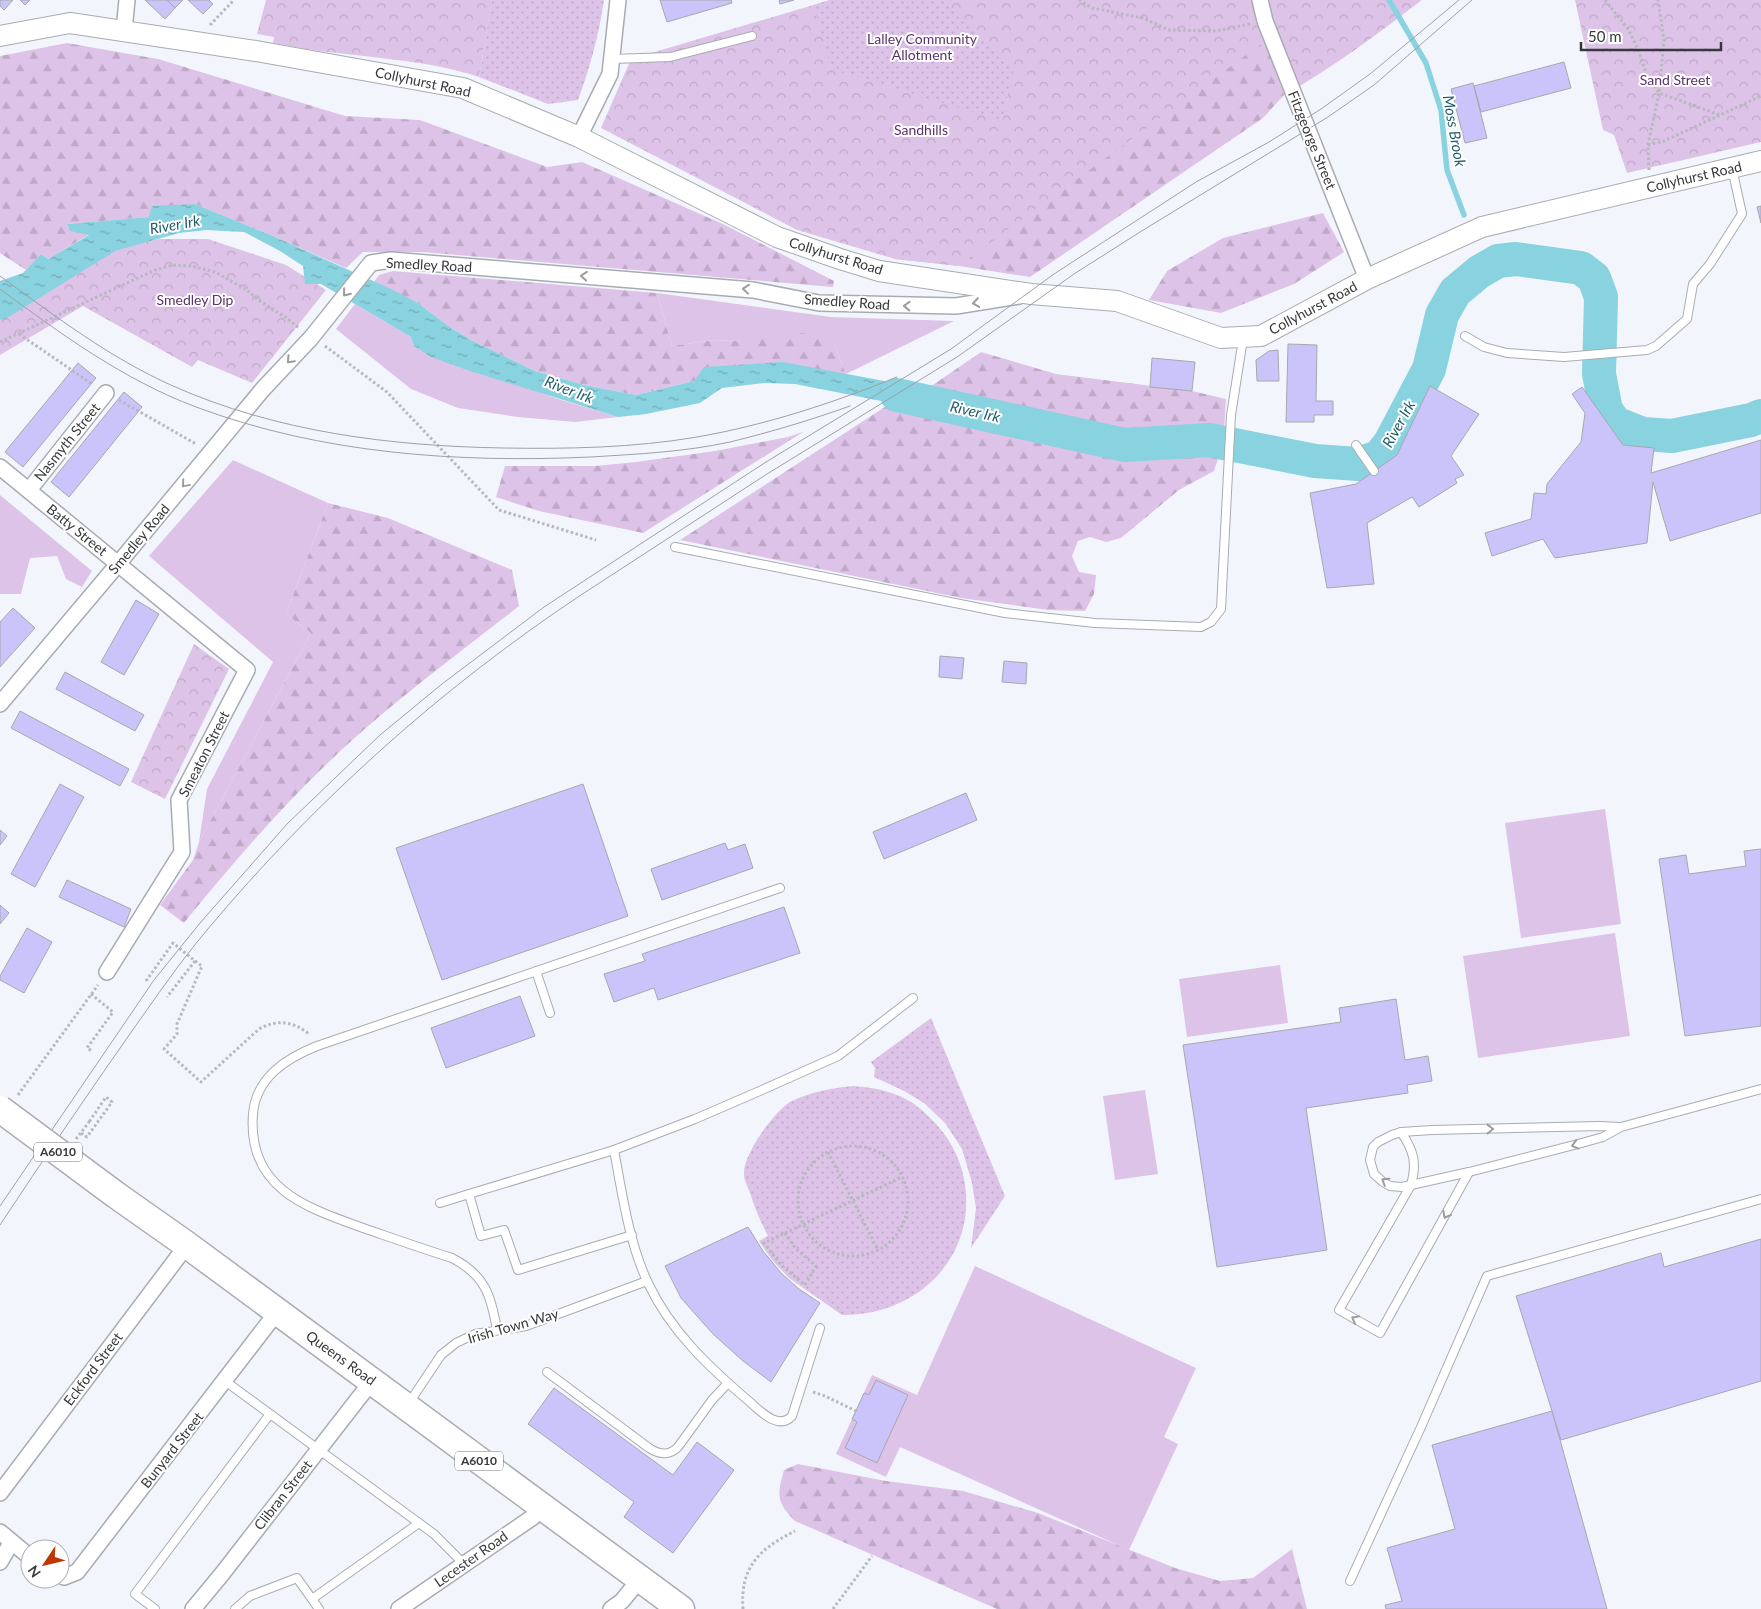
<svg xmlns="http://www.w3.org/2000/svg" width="1761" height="1609" viewBox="0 0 1761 1609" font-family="Lato,sans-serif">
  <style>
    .grass { fill: #dec3e8 }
    .forest { fill: url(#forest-firs) }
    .park { fill: url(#park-crowns) }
    .garden { fill: url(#garden-dots) }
    .water { fill: url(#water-ripples) }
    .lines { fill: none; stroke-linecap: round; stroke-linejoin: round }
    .stream { stroke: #89d2df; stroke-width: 5.5 }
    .river { stroke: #89d2df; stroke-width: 34 }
    .building { fill: #cac4fa; stroke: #a8a7ae }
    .service-casing { stroke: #a8acb2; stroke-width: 10 }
    .minor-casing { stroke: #a8acb2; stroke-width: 18 }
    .tertiary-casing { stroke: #a8acb2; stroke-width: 22 }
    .trunk-casing { stroke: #a8acb2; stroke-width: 29 }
    .path { stroke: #b6b9be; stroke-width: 3; stroke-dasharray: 2.5 2.5; stroke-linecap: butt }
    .service { stroke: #fff; stroke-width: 8 }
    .minor { stroke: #fff; stroke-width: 15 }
    .tertiary { stroke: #fff; stroke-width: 20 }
    .trunk { stroke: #fff; stroke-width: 26 }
    .tram { stroke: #9ea0a5; stroke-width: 1 }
    .trunk-bridge-casing { stroke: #a8acb2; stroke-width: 29; stroke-linecap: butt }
    .trunk-bridge { stroke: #fff; stroke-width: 26 }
    .oneway { stroke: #9b9c9d }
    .labels { text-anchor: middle; stroke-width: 4; stroke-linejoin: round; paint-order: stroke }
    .shield { fill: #fff; stroke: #737476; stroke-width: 1 }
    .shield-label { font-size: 12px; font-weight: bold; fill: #37383b }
    .park-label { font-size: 14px; fill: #5c306a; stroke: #fff }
    .street-label { font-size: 14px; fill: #37383b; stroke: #fff }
    .water-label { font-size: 15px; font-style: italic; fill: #1f5c66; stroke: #fff }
  </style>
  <defs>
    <pattern id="forest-firs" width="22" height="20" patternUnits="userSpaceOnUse" patternTransform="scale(1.25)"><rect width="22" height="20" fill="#dec3e8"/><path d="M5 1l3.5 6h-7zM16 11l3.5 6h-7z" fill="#bfa8c8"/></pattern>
    <pattern id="park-crowns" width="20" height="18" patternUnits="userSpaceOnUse" patternTransform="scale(1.25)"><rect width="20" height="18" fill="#dec3e8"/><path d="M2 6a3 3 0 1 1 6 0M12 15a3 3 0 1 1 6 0" fill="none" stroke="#bfa8c8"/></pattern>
    <pattern id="garden-dots" width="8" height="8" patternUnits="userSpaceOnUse" patternTransform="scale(1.25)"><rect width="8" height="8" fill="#dec3e8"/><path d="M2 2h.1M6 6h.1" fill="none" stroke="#bfa8c8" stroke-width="1.8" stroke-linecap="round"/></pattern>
    <pattern id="water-ripples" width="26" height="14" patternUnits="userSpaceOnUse" patternTransform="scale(1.25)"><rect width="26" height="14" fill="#89d2df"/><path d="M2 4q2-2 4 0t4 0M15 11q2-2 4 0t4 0" fill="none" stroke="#71abb6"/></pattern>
  </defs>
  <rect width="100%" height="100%" fill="#f2f6fc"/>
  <g class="grass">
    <polygon points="657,293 831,317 954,321 846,374 834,344 715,340 672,346"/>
    <polygon points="355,304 411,337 414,346 555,398 618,417 575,422 518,417 458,408 411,389 336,329"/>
    <polygon points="233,460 328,503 286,614 311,633 199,842 207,789 273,662 149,556"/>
    <polygon points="0,495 92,571 82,587 66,579 57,556 30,558 21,594 0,594"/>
    <polygon points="1605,809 1621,924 1521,938 1505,823"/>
    <polygon points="1615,933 1630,1036 1478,1058 1463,956"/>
    <polygon points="1280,965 1288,1023 1187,1037 1179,979"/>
    <polygon points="1145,1090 1158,1174 1115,1180 1103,1096"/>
    <polygon points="975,1266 1196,1368 1164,1437 1178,1444 1129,1550 900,1447 886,1477 836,1454 872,1375 917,1395"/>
  </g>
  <g class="forest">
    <polygon points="1265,41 1284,95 1263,118 1030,277 959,266 895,259 1251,51"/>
    <polygon points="67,43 158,59 345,116 420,120 547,167 582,162 723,224 834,281 833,287 422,252 363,252 346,268 273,236 195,204 150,217 67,224 70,231 90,234 48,259 41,254 26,270 0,253 0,56"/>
    <polygon points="1323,213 1344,252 1294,284 1221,313 1149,300 1167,271 1223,238"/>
    <polygon points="393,271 657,293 672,346 715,340 744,341 803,333 834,344 846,374 694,381 636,395 584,385 535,371 471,340 451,328 418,303 374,282 379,275"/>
    <polygon points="981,352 1056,374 1192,391 1226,399 1224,433 1126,435 994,409 949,398 927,389"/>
    <polygon points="891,403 932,411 1059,441 1122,452 1207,448 1221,450 1214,471 1179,490 1121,538 1106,542 1090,537 1078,541 1072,556 1079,572 1096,575 1094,594 1085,611 1048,610 961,598 680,540"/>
    <polygon points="803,432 643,533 539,511 496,497 505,466 595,466 636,462 715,451 788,437"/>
    <path d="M328 503 388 518 512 570 519 606C466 648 410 689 359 734 295 791 238 856 184 923L160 905 193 860 199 842 311 633 286 614Z"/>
    <path d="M798 1464 886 1481 963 1491 1038 1513 1175 1568 1220 1581 1253 1578 1292 1549 1307 1609H997L795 1521C776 1502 777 1495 784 1470Z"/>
  </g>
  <g class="park">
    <path d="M266 0H492L479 77C433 62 394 60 346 54 321 52 297 47 273 43L274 37 257 34Z"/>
    <path d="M830 0H1422C1377 34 1333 68 1284 95L1265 41 959 266 895 259 797 230 601 128 631 59Z"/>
    <polygon points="1575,0 1761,0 1761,142 1627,173 1614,135 1603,130"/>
    <polygon points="159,239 208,239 286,265 326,290 252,383 198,360 192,367 83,306 0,355 0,314 110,251"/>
    <polygon points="194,644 229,669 165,799 131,782"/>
  </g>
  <g class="garden">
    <path d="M492 0H604C599 35 590 67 578 100L548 104 479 77Z"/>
    <polygon points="830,0 943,0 1014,66 1002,121 831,69 814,5"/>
    <polygon points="931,1018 1005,1196 971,1248 976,1208 972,1183 962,1149 945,1123 924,1103 904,1091 874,1077 875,1068 871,1062"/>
    <path d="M853 1086C868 1087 881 1089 894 1094 911 1099 925 1112 937 1125 954 1144 964 1167 966 1193 971 1265 911 1316 842 1315L789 1278 772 1260 759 1241 768 1236C760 1221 754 1206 749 1190 747 1185 744 1180 744 1175 742 1155 774 1112 790 1102 810 1092 832 1088 853 1086Z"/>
  </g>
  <polygon class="water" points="195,204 273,236 391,289 418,303 451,328 471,340 535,371 584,385 636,395 694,381 704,367 783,362 927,389 949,398 932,411 795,384 765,383 722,388 700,403 646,414 618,417 470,371 431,357 414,346 411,337 321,284 305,284 303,266 280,251 244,232 206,230 179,233 115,251 7,318 0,320 0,281 23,273 41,254 48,259 89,235 70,231 67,224 149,217 152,206"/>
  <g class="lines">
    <polyline class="stream" points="1389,0 1426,63 1441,110 1447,170 1464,215"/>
    <polyline class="river" points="897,395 1125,445 1209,440 1315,461 1358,464 1379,457 1390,443 1429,369 1442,315 1455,292 1479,272 1498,261 1516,259 1581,268 1594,278 1601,297 1599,374 1606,410 1615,423 1643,434 1672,436 1751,420 1761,416"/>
  </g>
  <g class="building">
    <polygon points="0,0 13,0 4,10 0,6"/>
    <polygon points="20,0 30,0 25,5"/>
    <polygon points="145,0 167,0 175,8 165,19"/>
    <polygon points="167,0 183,0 175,8"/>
    <polygon points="188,0 209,0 213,4 203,14"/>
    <polygon points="660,0 731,0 732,3 667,22"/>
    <polygon points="779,0 794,0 780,4"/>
    <polygon points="1564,62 1571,88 1481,112 1474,86"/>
    <polygon points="1473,83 1487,138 1465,143 1451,89"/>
    <polygon points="1761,206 1761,223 1757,207"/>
    <polygon points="1288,344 1317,345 1316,401 1333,401 1333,415 1314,415 1314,422 1286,422"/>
    <polygon points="1278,350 1279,381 1257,381 1256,360 1269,351"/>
    <polygon points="1152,358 1195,362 1192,391 1150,387"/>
    <polygon points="78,363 96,378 23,467 5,452"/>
    <polygon points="1430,386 1479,414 1451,456 1464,475 1455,479 1457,483 1419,507 1412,497 1367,523 1374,584 1327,588 1310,493 1356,484 1397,455"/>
    <polygon points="1582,387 1623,445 1654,448 1651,473 1761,440 1761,513 1670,541 1653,482 1647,543 1555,558 1543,539 1492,556 1485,533 1531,519 1534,493 1546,494 1547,484 1581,442 1585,413 1572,394"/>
    <polygon points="124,392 142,407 69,497 51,482"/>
    <polygon points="136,600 159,614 124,675 101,662"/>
    <polygon points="13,608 35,628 0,667 0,622"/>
    <polygon points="940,656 964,658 962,679 939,677"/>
    <polygon points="1004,661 1027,663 1026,684 1002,682"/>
    <polygon points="65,672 144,715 135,731 56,689"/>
    <polygon points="20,711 129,769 120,786 11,728"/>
    <polygon points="60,784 84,797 35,887 11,874"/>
    <polygon points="583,784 628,916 442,980 396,848"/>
    <polygon points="966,793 977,820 884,859 873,832"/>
    <polygon points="0,830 7,836 0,845"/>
    <polygon points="725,843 728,850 745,844 753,868 662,900 651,869"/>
    <polygon points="1761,849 1761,1026 1685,1036 1659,859 1686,855 1689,874 1746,866 1744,851"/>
    <polygon points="67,880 131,909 124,927 59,897"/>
    <polygon points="0,905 9,913 0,924"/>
    <polygon points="784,907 800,953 658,1000 654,988 614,1002 604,974 645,961 642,954"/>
    <polygon points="27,928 52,942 24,993 0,980 0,976"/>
    <polygon points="520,996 535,1036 446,1068 431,1028"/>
    <polygon points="1396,999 1405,1060 1428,1056 1432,1081 1407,1085 1408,1093 1306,1108 1327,1250 1217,1267 1183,1045 1341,1022 1339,1008"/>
    <polygon points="748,1227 763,1251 782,1274 799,1289 820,1303 771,1382 743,1361 713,1334 681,1298 665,1266"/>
    <polygon points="1761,1239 1761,1381 1561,1440 1516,1296 1661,1253 1664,1267"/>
    <polygon points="876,1380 908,1395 877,1463 845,1448 857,1422 852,1419 856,1411 864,1393 869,1395"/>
    <polygon points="554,1388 673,1475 697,1442 734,1470 673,1553 624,1517 634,1502 528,1424"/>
    <polygon points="1552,1411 1607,1609 1386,1609 1385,1605 1402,1601 1387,1548 1455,1529 1432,1445"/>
  </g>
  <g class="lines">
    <defs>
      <g id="service">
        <polyline points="612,59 670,57 752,36"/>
        <polyline points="1465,336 1484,347 1507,353 1564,357 1647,350 1656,346 1687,319 1693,284 1710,264 1742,214 1732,168"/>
        <polyline points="1356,445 1374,471"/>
        <polyline points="675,547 1005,613 1095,623 1201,627 1211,622 1221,609 1231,415 1243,339"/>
        <polyline points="536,971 550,1013"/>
        <polyline points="1621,1127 1600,1126 1432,1130 1401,1132 1392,1135 1378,1142 1373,1147 1370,1160 1374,1174 1383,1182 1390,1186 1402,1187 1469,1172 1578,1144 1603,1137 1621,1127 1761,1089"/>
        <path d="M1401 1132C1414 1151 1417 1163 1411 1185L1339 1310 1380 1333 1469 1172"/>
        <path d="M614 1150C622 1193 629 1243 648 1283 671 1332 710 1368 751 1403 762 1413 779 1430 792 1416L820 1328"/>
        <polyline points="440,1203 469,1194"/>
        <polyline points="632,1235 518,1270 504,1230 481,1236 469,1194 614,1150 695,1119 762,1090 838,1056 913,998"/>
        <path d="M497 1330C491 1295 485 1275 452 1258 423 1249 395 1239 366 1229 307 1208 247 1189 253 1114 256 1077 287 1058 317 1046L780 888"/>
        <path d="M547 1372 649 1448C660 1455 669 1456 678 1447L712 1400 728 1383"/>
        <polyline points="225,1381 419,1523"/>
        <polyline points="409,1403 441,1355 456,1343 475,1334 526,1326 647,1281"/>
        <polyline points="1350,1581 1421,1427 1487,1276 1761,1199"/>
        <polyline points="312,1599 419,1523 434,1534 464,1564"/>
        <polyline points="155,1609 135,1594 270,1414"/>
        <polyline points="235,1609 250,1596 297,1578 319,1609"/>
      </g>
      <g id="minor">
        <polyline points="1260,0 1265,21 1367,279"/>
        <polyline points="124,30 127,0"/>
        <polyline points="579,137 610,74 618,0"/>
        <polyline points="0,467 247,670 179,800 182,852 107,972"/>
        <polyline points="29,490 106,393"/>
        <polyline points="0,704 118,564 263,389 311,338 371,263 391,260 753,290 819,303 956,306 1019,296"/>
        <polyline points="0,1493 187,1245"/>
        <polyline points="0,1532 30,1557"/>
        <polyline points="0,1562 11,1543"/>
        <polyline points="60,1575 64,1577 77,1572 277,1312"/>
        <polyline points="193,1609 222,1574 372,1381"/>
        <polyline points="399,1609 533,1517 540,1507"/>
        <polyline points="611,1609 622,1601 640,1579"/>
      </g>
      <polyline id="tertiary" points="0,36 70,23 256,51 463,88 579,137 777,237 840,259 879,271 1031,294 1117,301 1221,338 1261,336 1367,279 1482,227 1761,161"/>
      <polyline id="trunk" points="116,1195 187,1245 681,1609"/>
    </defs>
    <use href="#service" class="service-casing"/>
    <use href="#minor" class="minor-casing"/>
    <use href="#tertiary" class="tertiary-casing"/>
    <use href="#trunk" class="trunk-casing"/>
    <g class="path">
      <polyline points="1079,0 1092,8 1143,18 1169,30 1216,31 1250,24"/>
      <polyline points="1605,0 1628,29 1638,49 1646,73 1659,93 1720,115"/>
      <polyline points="210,25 234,0"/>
      <polyline points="1648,145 1662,142 1761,96"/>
      <polyline points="1649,170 1648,145 1659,93 1664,40 1658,0"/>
      <polyline points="19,334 92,384"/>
      <polyline points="0,342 155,270 173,265 191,266 215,272 247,290 258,300 285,317 299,328"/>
      <polyline points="325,346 387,392 499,510 596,540"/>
      <polyline points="119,400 196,444"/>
      <path d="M195 961 202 966 177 1024V1034L164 1049 201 1082 259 1029C277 1019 294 1021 310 1035"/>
      <polyline points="146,981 173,943 195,961 167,997"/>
      <polyline points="91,994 113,1012 87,1048 92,1051"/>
      <polyline points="18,1095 98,985"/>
      <polyline points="81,1133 87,1137 112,1102 106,1097 89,1122"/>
      <polyline points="76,1139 89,1122 86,1121"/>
      <circle cx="853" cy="1201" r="55"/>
      <polyline points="828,1152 878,1250"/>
      <polyline points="785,1233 796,1249 816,1266 805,1285 781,1265 764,1243 902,1177"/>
      <polyline points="813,1392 825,1396 856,1411"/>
      <path d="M743 1609C740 1567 759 1549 795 1531"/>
      <polyline points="833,1609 872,1556"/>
    </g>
    <use href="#service" class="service"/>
    <use href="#minor" class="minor"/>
    <use href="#tertiary" class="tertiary"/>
    <use href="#trunk" class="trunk"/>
    <g class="tram">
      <path d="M0 276C55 316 110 358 173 386 277 432 390 446 503 448 567 449 633 448 697 437 766 425 833 403 897 377"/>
      <path d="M0 289C61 334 124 380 196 407 322 454 458 463 591 457 638 454 684 452 730 442 771 432 811 420 850 406"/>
      <polyline points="0,1206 154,980 200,923 287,824 380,735 442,684 544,607 766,462 951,349 1054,274 1196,182 1269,142 1321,109 1370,74 1459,0"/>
      <path d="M0 1225C43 1160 87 1095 132 1031 156 997 180 962 207 930 315 801 441 688 581 595L767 474 957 357 1074 274 1140 232 1328 117 1374 85 1472 0"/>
    </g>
    <defs>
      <polyline id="trunk-bridge" points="0,1109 116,1195"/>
    </defs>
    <use href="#trunk-bridge" class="trunk-bridge-casing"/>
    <use href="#trunk-bridge" class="trunk-bridge"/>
  </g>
  <defs><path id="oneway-chevron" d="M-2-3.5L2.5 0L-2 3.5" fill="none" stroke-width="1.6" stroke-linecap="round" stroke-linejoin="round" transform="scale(1.25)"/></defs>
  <g class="oneway">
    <use href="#oneway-chevron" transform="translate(584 276) rotate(-175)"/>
    <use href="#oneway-chevron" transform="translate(746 289) rotate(-174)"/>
    <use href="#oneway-chevron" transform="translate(346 293) rotate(129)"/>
    <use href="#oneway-chevron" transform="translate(976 303) rotate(171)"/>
    <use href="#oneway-chevron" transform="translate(907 306) rotate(-178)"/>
    <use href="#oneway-chevron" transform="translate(290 360) rotate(133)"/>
    <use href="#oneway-chevron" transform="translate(185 484) rotate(130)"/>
    <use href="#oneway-chevron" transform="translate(1490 1129) rotate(-1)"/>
    <use href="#oneway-chevron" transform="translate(1575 1145) rotate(165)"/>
    <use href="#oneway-chevron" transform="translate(1385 1181) rotate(-147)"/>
    <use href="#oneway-chevron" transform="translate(1446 1215) rotate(118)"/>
    <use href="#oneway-chevron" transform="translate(1355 1319) rotate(-151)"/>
  </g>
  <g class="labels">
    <g class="shield">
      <rect x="34" y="1142.5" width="48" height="19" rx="4"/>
      <rect x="455" y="1451.5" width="48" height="19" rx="4"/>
    </g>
    <g class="shield-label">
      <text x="58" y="1156">A6010</text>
      <text x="479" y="1465">A6010</text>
    </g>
    <g class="park-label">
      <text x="922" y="44">Lalley Community<tspan x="922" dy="16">Allotment</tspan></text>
      <text x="1675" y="85">Sand Street</text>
      <text x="921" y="135">Sandhills</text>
      <text x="195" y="305">Smedley Dip</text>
    </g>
    <g class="street-label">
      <text transform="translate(423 82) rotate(12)" y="5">Collyhurst Road</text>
      <text transform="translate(1312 140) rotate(68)" y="5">Fitzgeorge Street</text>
      <text transform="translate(1694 177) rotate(-13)" y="5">Collyhurst Road</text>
      <text transform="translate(836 256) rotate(17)" y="5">Collyhurst Road</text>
      <text transform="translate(429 265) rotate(3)" y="5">Smedley Road</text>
      <text transform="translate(847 302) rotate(4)" y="5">Smedley Road</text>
      <text transform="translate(1313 308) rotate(-28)" y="5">Collyhurst Road</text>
      <text transform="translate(67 442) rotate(-51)" y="5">Nasmyth Street</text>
      <text transform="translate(77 530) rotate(39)" y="5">Batty Street</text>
      <text transform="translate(139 539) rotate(-50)" y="5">Smedley Road</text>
      <text transform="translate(204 754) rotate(-63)" y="5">Smeaton Street</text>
      <text transform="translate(513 1326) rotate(-16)" y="5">Irish Town Way</text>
      <text transform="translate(341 1358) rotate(36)" y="5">Queens Road</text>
      <text transform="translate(93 1369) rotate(-53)" y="5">Eckford Street</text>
      <text transform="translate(172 1450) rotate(-52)" y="5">Bunyard Street</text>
      <text transform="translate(283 1495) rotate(-52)" y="5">Clibran Street</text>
      <text transform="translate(471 1559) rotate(-35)" y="5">Lecester Road</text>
    </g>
    <g class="water-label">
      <text transform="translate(1454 131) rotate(80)" y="5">Moss Brook</text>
      <text transform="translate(175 225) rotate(-10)" y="5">River Irk</text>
      <text transform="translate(569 390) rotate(21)" y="5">River Irk</text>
      <text transform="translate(975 412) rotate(13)" y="5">River Irk</text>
      <text transform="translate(1399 424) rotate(-61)" y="5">River Irk</text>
    </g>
  </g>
  <g transform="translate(45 1564) rotate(235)"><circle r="24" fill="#ffffff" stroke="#afafb1"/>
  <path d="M0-4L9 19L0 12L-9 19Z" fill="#bf3700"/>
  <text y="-8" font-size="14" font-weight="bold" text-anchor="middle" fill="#37383b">N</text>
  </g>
  <path d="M1581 42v8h140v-8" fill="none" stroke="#37383b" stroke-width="2.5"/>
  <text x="1588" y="42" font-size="15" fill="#37383b" stroke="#ffffff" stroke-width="4" paint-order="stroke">50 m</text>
</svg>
